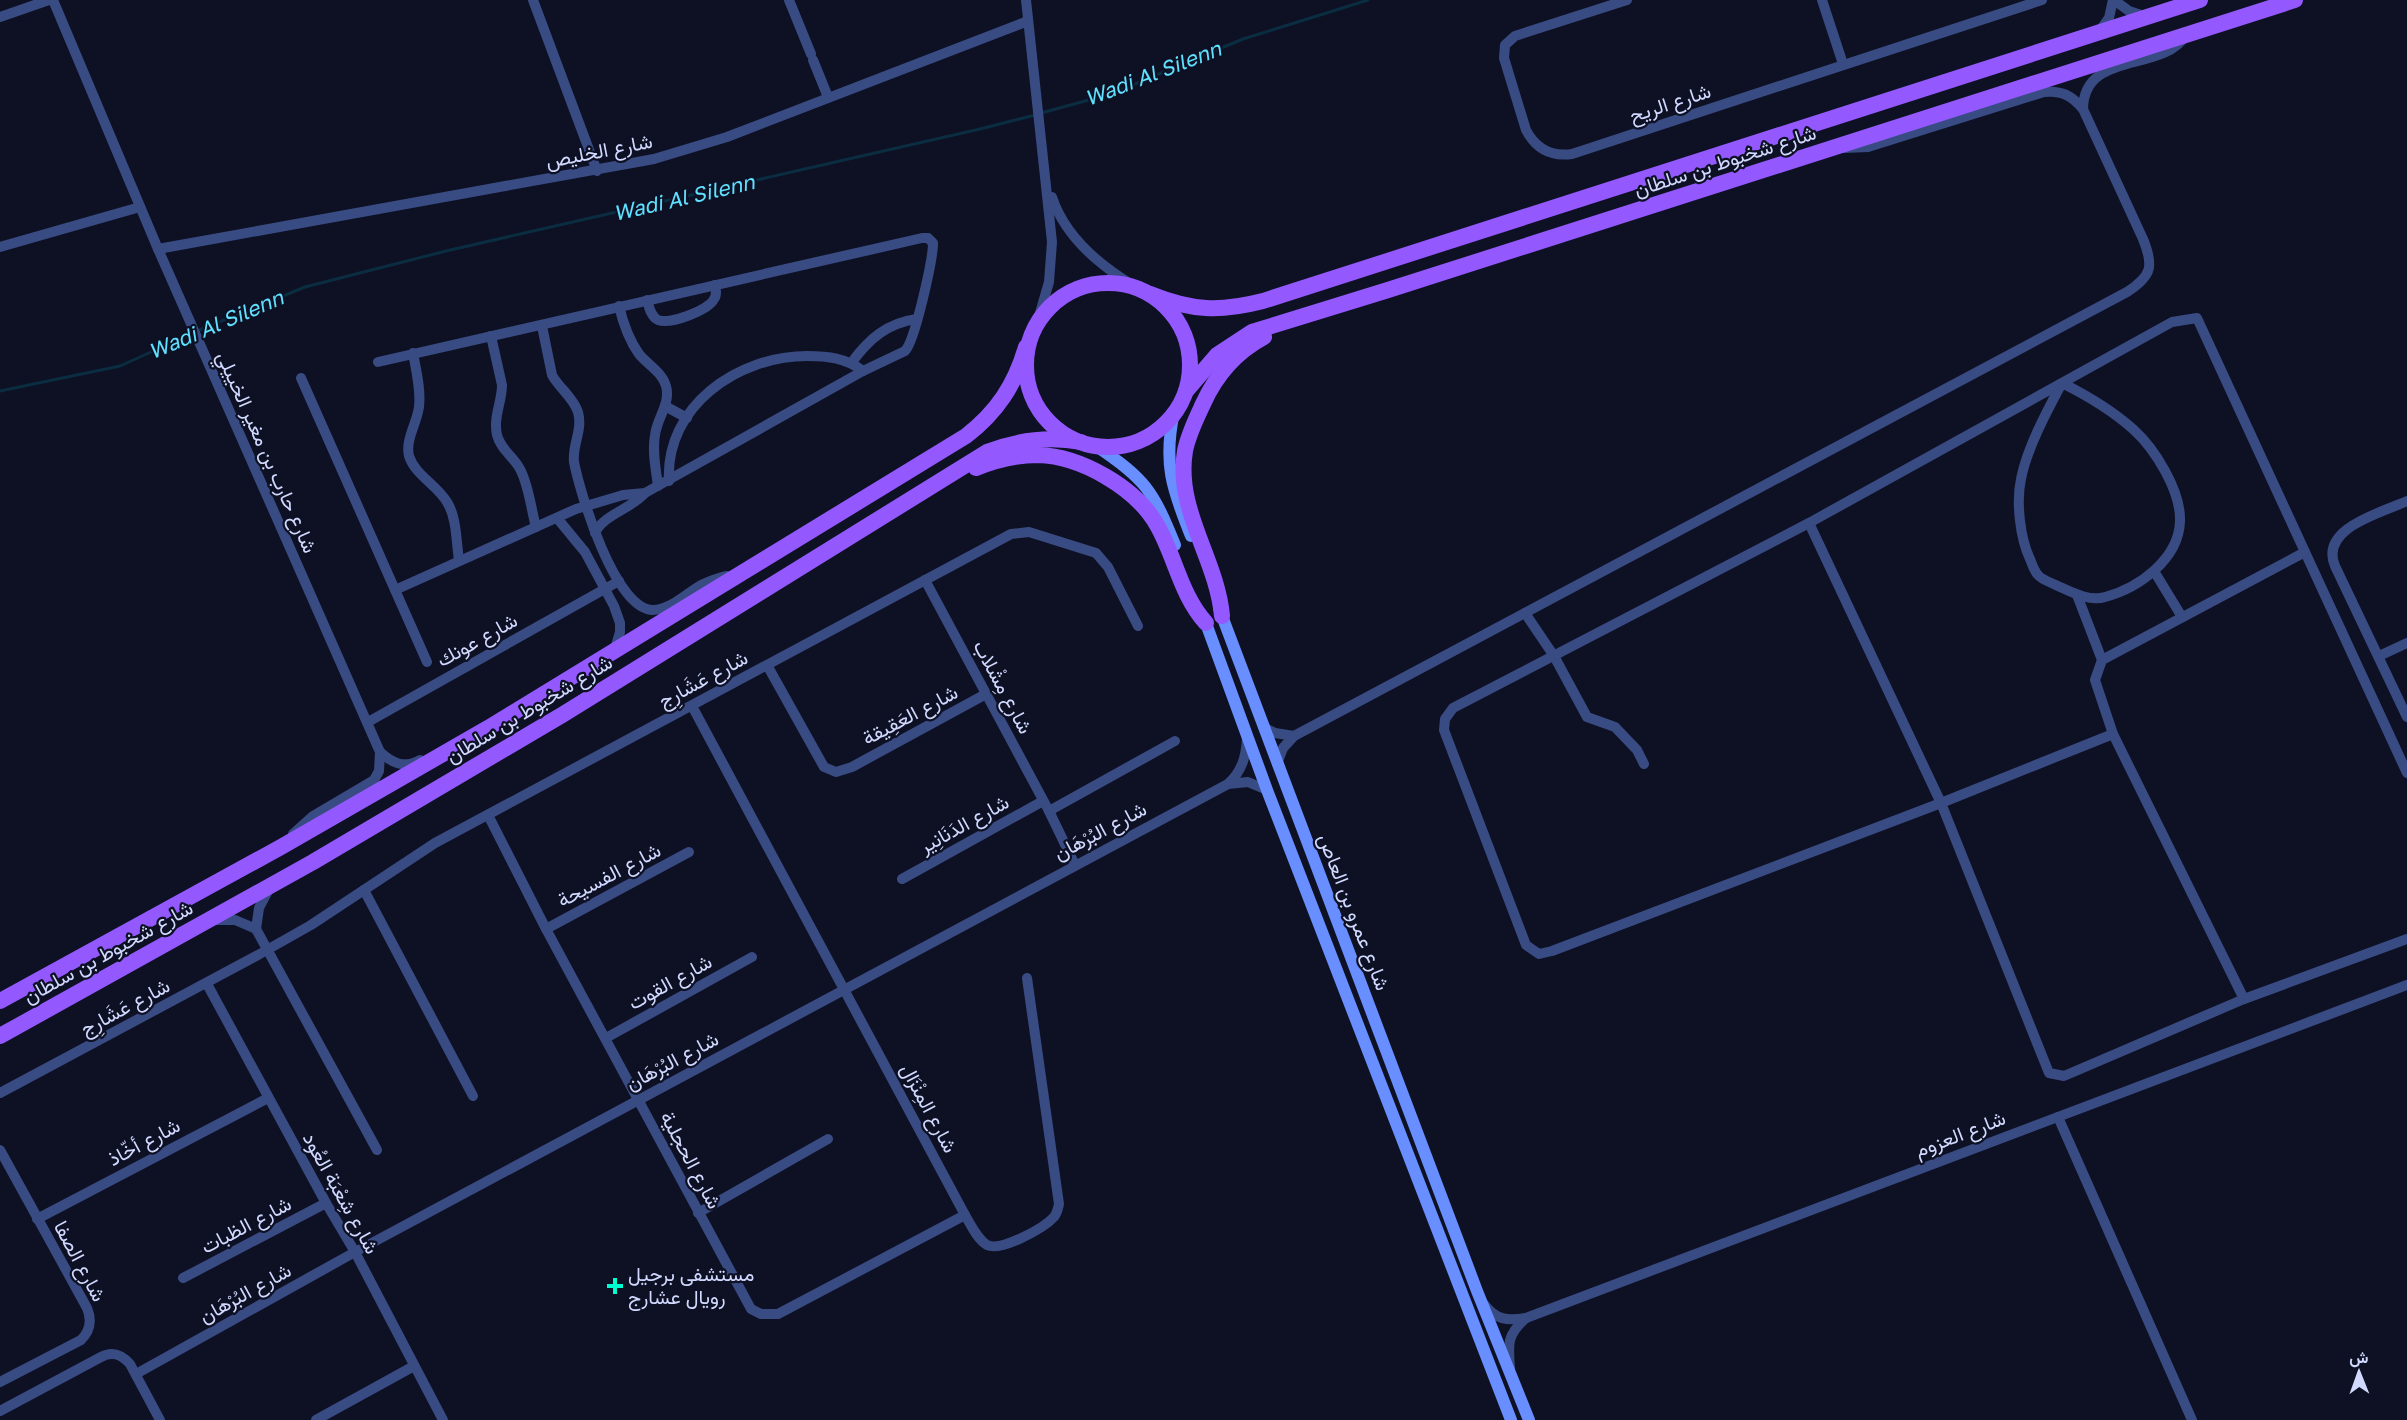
<svg xmlns="http://www.w3.org/2000/svg" width="2407" height="1420" viewBox="0 0 2407 1420" font-family="'Golos Text',Vazirmatn,sans-serif">
  <style>
    .lines { fill: none; stroke-linecap: round; stroke-linejoin: round }
    .stream { stroke: #0a2d41; stroke-width: 3 }
    .street { stroke: #394b83; stroke-width: 10 }
    .secondary { stroke: #688eff; stroke-width: 12 }
    .primary { stroke: #9359ff; stroke-width: 16 }
    .poi-dot { fill: #01fccf; stroke: #0e1124; stroke-width: 2 }
    .labels { text-anchor: middle; stroke-width: 4.5; stroke-linejoin: round; paint-order: stroke }
    .street-label { font-size: 20px; fill: #d1d9ff; stroke: #0e1124 }
    .poi-label { font-size: 20px; fill: #d1d9ff; stroke: #0e1124; text-anchor: start }
    .water-label { font-size: 21px; font-style: italic; fill: #60e1ff; stroke: #0e1124 }
  </style>
  <rect width="100%" height="100%" fill="#0e1124"/>
  <g class="lines">
    <g class="stream">
      <polyline points="1041,113 1111,94 1243,39 1368,0"/>
      <polyline points="197,331 305,287 446,251 980,129 1035,115"/>
      <polyline points="0,391 120,366 191,334"/>
    </g>
    <g class="street">
      <polyline points="53,0 158,249 380,752 379,771 374,780 313,816 293,834"/>
      <polyline points="533,0 597,171"/>
      <polyline points="789,0 811,54"/>
      <polyline points="1026,0 1052,242 1049,282 1038,320"/>
      <path d="M1627 0 1515 36 1505 45 1504 58 1526 130C1536 149 1551 157 1572 154L2042 0"/>
      <polyline points="1822,0 1843,64"/>
      <polyline points="2114,0 2129,11 2147,17"/>
      <polyline points="0,17 49,0"/>
      <polyline points="2099,32 2109,18 2113,0"/>
      <polyline points="813,60 828,97"/>
      <path d="M2083 109C2084 50 2162 73 2185 36"/>
      <path d="M1052 197C1065 237 1099 265 1134 286"/>
      <polyline points="0,247 140,207"/>
      <polyline points="158,249 654,159 727,137 1028,21"/>
      <path d="M647 300C649 307 651 317 658 320 670 325 709 310 714 299 717 295 716 290 715 285"/>
      <path d="M619 306C623 323 629 340 639 354 648 365 662 372 666 386 671 403 657 418 655 435 652 452 656 470 658 486"/>
      <path d="M542 326 552 375C559 388 573 397 578 412 583 431 572 444 574 462 580 493 615 610 653 610 670 610 687 593 701 585 710 581 718 578 727 576"/>
      <path d="M491 336 502 385C502 402 493 417 497 435 501 450 513 456 520 469 529 486 531 509 536 527"/>
      <path d="M413 353C416 370 421 389 419 407 417 423 405 440 409 456 415 475 437 485 447 502 457 518 456 541 459 560"/>
      <path d="M378 362 922 238H928L933 243C933 259 915 341 905 351L863 371 645 493 623 495 576 509 395 590"/>
      <path d="M852 362C869 339 887 323 917 319"/>
      <polyline points="301,378 427,662"/>
      <path d="M2062 383C2088 396 2112 410 2134 430 2155 449 2181 491 2180 521 2179 559 2139 588 2105 597 2090 602 2071 592 2058 586 2052 583 2042 580 2038 575 2034 571 2032 564 2030 559 2020 538 2016 502 2021 479 2027 448 2047 411 2062 383Z"/>
      <polyline points="665,406 687,418"/>
      <path d="M669 481C665 406 738 356 807 356 828 356 846 358 863 371"/>
      <path d="M2407 501C2381 513 2319 528 2335 566L2407 717"/>
      <polyline points="557,518 585,552 614,606 620,623 620,632 615,649"/>
      <polyline points="1809,523 1941,803 2049,1073 2064,1076 2244,999 2407,939"/>
      <path d="M595 533C603 515 631 509 645 493"/>
      <polyline points="2154,571 2182,617"/>
      <polyline points="925,580 1049,811 1075,865"/>
      <polyline points="2077,595 2102,660"/>
      <polyline points="1525,613 1554,656 1587,717 1615,727 1637,750 1644,764"/>
      <polyline points="2379,656 2407,643"/>
      <polyline points="767,665 824,767 836,772 852,767 986,694"/>
      <path d="M692 706 965 1215C971 1225 977 1239 987 1245 1001 1252 1044 1228 1054 1217 1057 1213 1058 1209 1059 1204L1027 978"/>
      <polyline points="368,722 619,581"/>
      <polyline points="1263,727 1275,733 1294,736"/>
      <polyline points="2113,734 1941,803 1552,951 1539,954 1526,945 1444,730 1445,719 1453,708 1809,523 2172,322 2197,318 2407,773"/>
      <path d="M380 752C392 763 404 769 420 760"/>
      <path d="M1277 764 1283 748 1294 736 2127 292C2152 276 2154 266 2143 239L2083 109C2072 96 2062 90 2044 92L1868 147 1844 148"/>
      <polyline points="1228,784 1248,782 1267,790"/>
      <polyline points="1049,811 1175,741"/>
      <polyline points="488,815 546,929 751,1309 761,1314 778,1314 965,1215"/>
      <polyline points="902,879 1043,801"/>
      <polyline points="270,887 259,908 256,929 377,1150"/>
      <polyline points="364,890 473,1096"/>
      <polyline points="215,920 235,920 256,929"/>
      <polyline points="546,929 689,852"/>
      <polyline points="207,984 326,1203 355,1252 443,1420"/>
      <polyline points="2244,999 2113,734 2095,680 2102,660 2305,552"/>
      <polyline points="606,1038 752,957"/>
      <polyline points="0,1093 258,955 311,925 435,843 1011,534 1029,532 1096,553 1108,567 1138,626"/>
      <polyline points="2058,1117 2192,1420"/>
      <path d="M0 1150 87 1308C92 1320 90 1331 81 1340L0 1382"/>
      <polyline points="698,1213 828,1139"/>
      <polyline points="37,1219 268,1098"/>
      <polyline points="183,1278 326,1203"/>
      <path d="M1484 1304C1496 1320 1507 1321 1526 1318L2407 985"/>
      <path d="M1510 1368C1508 1343 1507 1335 1526 1318"/>
      <path d="M136 1374 355 1252 1228 784C1242 771 1246 757 1247 738"/>
      <path d="M0 1411 101 1357C112 1351 121 1354 130 1364L160 1420"/>
      <polyline points="316,1420 414,1366"/>
    </g>
    <g class="secondary">
      <path d="M1174 412C1163 463 1172 489 1191 536"/>
      <path d="M1096 446C1146 479 1153 491 1175 545"/>
      <polyline points="1219,608 1477,1291 1529,1420"/>
      <polyline points="1204,618 1267,790 1511,1420"/>
    </g>
    <g class="primary">
      <circle cx="1108" cy="365" r="82"/>
      <path d="M1150 294C1192 311 1220 312 1263 301L2200 0"/>
      <polyline points="1186,391 1217,355 1252,332 1388,290 2295,0"/>
      <path d="M976 468C996 460 1016 455 1038 455 1081 456 1136 488 1157 525 1175 556 1181 596 1206 623"/>
      <path d="M1222 616C1217 559 1175 510 1185 451 1188 435 1196 419 1203 404 1216 375 1236 352 1264 337"/>
      <path d="M0 1001 281 847 488 728 966 436C997 412 1015 385 1026 347"/>
      <path d="M0 1036 313 862 562 715 987 452C1018 440 1048 436 1081 442"/>
    </g>
  </g>
  <path class="poi-dot" d="M612 1277h6v6h6v6h-6v6h-6v-6h-6v-6h6z"/>
  <g class="labels">
    <g class="street-label">
      <text transform="translate(1670 103) rotate(-18)" y="7">شارع الريح</text>
      <text transform="translate(599 151) rotate(-11)" y="7">شارع الخليص</text>
      <text transform="translate(1725 161) rotate(-18)" y="7">شارع شخبوط بن سلطان</text>
      <text transform="translate(267 452) rotate(66)" y="7">شارع حارب بن مغير الخييلي</text>
      <text transform="translate(477 640) rotate(-29)" y="7">شارع عونك</text>
      <text transform="translate(703 679) rotate(-28)" y="7">شارع عَشَارِج</text>
      <text transform="translate(1003 687) rotate(62)" y="7">شارع مِشْلاب</text>
      <text transform="translate(529 709) rotate(-31)" y="7">شارع شخبوط بن سلطان</text>
      <text transform="translate(910 715) rotate(-28)" y="7">شارع العَقِيقة</text>
      <text transform="translate(964 824) rotate(-29)" y="7">شارع الدَنَانِير</text>
      <text transform="translate(1100 831) rotate(-28)" y="7">شارع البُرْهَان</text>
      <text transform="translate(609 875) rotate(-28)" y="7">شارع الفسيحة</text>
      <text transform="translate(1354 912) rotate(69)" y="7">شارع عمرو بن العاص</text>
      <text transform="translate(108 952) rotate(-29)" y="7">شارع شخبوط بن سلطان</text>
      <text transform="translate(670 982) rotate(-29)" y="7">شارع القوت</text>
      <text transform="translate(125 1007) rotate(-28)" y="7">شارع عَشَارِج</text>
      <text transform="translate(672 1061) rotate(-28)" y="7">شارع البُرْهَان</text>
      <text transform="translate(929 1108) rotate(62)" y="7">شارع المِنْزَال</text>
      <text transform="translate(1960 1134) rotate(-21)" y="7">شارع العزوم</text>
      <text transform="translate(144 1142) rotate(-28)" y="7">شارع أخّاذ</text>
      <text transform="translate(691 1160) rotate(62)" y="7">شارع الحجلية</text>
      <text transform="translate(341 1193) rotate(61)" y="7">شارع شِعْبَة العُود</text>
      <text transform="translate(246 1225) rotate(-28)" y="7">شارع الظبات</text>
      <text transform="translate(80 1261) rotate(62)" y="7">شارع الصفا</text>
      <text transform="translate(245 1293) rotate(-29)" y="7">شارع البُرْهَان</text>
    </g>
    <g class="poi-label">
      <text x="628" y="1281">مستشفى برجيل<tspan x="628" dy="23">رويال عشارج</tspan></text>
    </g>
    <g class="water-label">
      <text transform="translate(1153 74) rotate(-21)" y="7">Wadi Al Silenn</text>
      <text transform="translate(684 198) rotate(-13)" y="7">Wadi Al Silenn</text>
      <text transform="translate(216 325) rotate(-23)" y="7">Wadi Al Silenn</text>
    </g>
  </g>
  <g transform="translate(2359 1372) rotate(359)" stroke="#0e1124" stroke-width="4.5" paint-order="stroke">
  <path d="M0-4.5L10 22L0 15L-10 22Z" fill="#d1d9ff"/>
  <text y="-9" font-size="16" font-weight="bold" text-anchor="middle" fill="#d1d9ff">ش</text>
  </g>
</svg>
